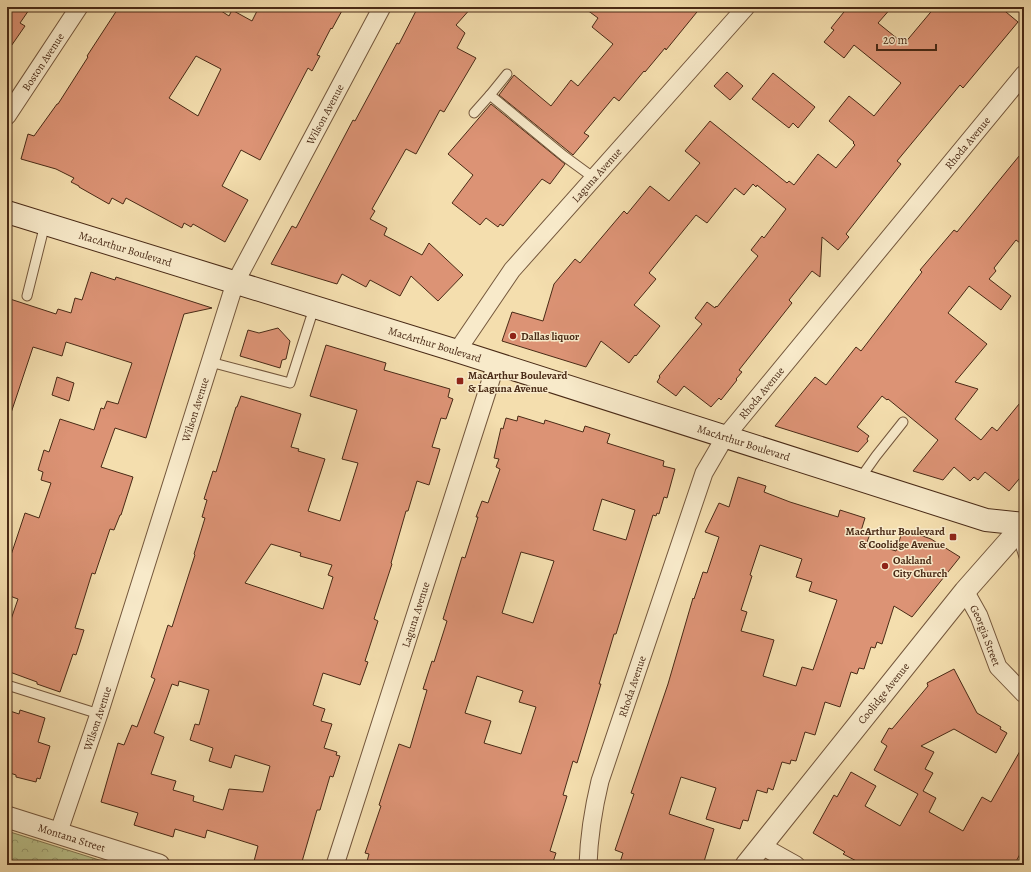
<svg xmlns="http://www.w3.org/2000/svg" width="1031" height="872" viewBox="0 0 1031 872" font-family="Alegreya,serif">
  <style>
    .forest { fill: url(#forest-crowns); stroke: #827650 }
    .building { fill: #dc9375; stroke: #492a16; fill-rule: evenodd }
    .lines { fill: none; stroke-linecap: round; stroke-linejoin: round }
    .service-casing { stroke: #74573c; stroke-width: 11 }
    .minor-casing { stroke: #74573c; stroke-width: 19 }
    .tertiary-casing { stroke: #74573c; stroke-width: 23 }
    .secondary-casing { stroke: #492a16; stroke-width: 24 }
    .service { stroke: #f8eaca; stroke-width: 9 }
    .minor { stroke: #f8eaca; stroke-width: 17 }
    .tertiary { stroke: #f8eaca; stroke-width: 21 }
    .secondary { stroke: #f8eaca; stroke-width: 22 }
    .poi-dot { fill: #8f2418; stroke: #f8eaca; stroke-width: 1.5 }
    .labels { text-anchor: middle; stroke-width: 3; stroke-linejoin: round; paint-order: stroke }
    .street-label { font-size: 11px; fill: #492a16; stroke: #f8eaca }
    .poi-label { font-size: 11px; font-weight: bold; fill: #492a16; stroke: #f8eaca; text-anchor: start }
  </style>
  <defs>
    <pattern id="forest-crowns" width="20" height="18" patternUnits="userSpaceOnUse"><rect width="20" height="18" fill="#bac18b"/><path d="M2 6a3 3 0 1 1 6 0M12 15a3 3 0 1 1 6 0" fill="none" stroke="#999d71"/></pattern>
  </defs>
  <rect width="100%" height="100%" fill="#f4deae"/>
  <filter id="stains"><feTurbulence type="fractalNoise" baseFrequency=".005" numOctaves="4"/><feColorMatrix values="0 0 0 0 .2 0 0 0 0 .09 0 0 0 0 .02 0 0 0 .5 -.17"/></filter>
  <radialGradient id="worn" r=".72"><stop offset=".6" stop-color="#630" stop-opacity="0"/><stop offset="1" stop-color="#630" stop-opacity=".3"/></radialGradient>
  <polygon class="forest" points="7,831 115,865 7,865"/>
  <g class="building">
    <polygon points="7,7 31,7 20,23 25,26 7,52"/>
    <path d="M119 7H215L229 16 232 10 252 21 259 7H344L332 29 331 28 317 55 320 56 312 71 308 68 260 160 241 150 222 186 248 200 225 242 193 224 191 227 184 223 182 228 126 198 123 204 112 198 109 204 79 187V186L71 182 74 178 56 169 21 159 28 134 34 136 57 104H58L88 57 87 56ZM196 56 221 69 198 116 169 98Z"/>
    <polygon points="418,7 472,7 456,25 465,33 457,48 476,58 444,112 440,110 416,154 406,149 372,209 375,211 370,219 387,228 384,235 422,255 429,243 463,275 438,301 411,276 400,296 370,280 366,287 342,274 337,284 271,264 292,226 296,228 353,120 355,121 397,43 399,44"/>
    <polygon points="583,7 701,7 666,50 665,48 645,72 644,71 619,101 614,97 584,133 589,136 573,155 499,95 514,75 551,106 571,80 578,86 613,44 592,27 598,18"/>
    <polygon points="848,7 892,7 878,23 904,44 935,7 1000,7 1018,22 963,88 960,85 897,161 901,164 846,234 849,237 838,250 822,237 820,277 812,271 789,300 792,303 739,370 742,372 736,379 737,380 721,400 719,398 711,407 684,386 676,396 657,382 660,377 659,376 702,324 695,318 707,302 715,308 716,306 717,307 758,256 751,250 762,236 764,238 786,209 757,185 756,187 753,184 744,195 735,188 707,223 696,215 649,273 656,279 634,305 660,326 636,356 635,355 629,363 601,341 586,367 502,341 512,312 543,321 554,284 575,259 580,263 624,211 627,214 650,186 669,201 700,163 685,151 710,121 787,183 789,181 794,185 818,154 836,168 855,145 853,143 854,142 829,121 849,96 874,116 901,83 854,45 844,58 824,42 834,30 831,28"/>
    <polygon points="727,72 743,86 730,100 714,86"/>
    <polygon points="773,73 815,107 798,128 793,123 789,128 752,99"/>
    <polygon points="491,104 565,164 550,184 542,179 503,226 500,224 498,227 486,218 480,225 452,203 473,175 448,154"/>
    <polygon points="1024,150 1024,246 1016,240 994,268 996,271 989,279 1011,296 1001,310 969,286 948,313 987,344 955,382 978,389 955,419 981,440 992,427 997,431 1024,398 1024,473 1009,491 985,472 978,480 974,477 970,481 954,467 943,480 913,471 938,440 888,399 887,400 882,396 857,427 869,436 867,439 868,441 858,452 775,426 815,377 826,385 856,347 861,351 922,272 920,270 954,230 957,232"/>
    <polygon points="91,272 115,280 116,277 212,308 184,314 146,438 115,428 101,467 133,477 121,515 120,515 114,530 110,529 95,574 92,573 75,628 84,630 76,655 73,654 60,692 37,684 37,682 7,671 7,631 18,599 7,595 7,567 25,513 39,518 51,483 41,480 43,472 38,470 44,450 49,452 60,419 94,430 101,408 104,409 107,401 118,404 132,363 66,342 62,356 33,347 10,416 7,415 7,298 56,314 58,309 71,313 75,298 82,300"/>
    <polygon points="278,328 290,341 286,359 282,360 280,368 240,356 248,330 259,333"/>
    <path d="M326 345 386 363 384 370 450 389 448 397 453 399 446 419 441 418 432 447 440 449 429 485 417 481 408 511H406L391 563 392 564 374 619 378 621 365 661 368 662 360 685 323 673 313 705 325 709 321 721 332 724 324 748 337 752 336 755 340 756 333 777 330 776 320 810H317L301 865H253L258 846 207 830 205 838 175 829 173 837 134 825 138 813 101 802 118 743 124 745 132 725 137 727 155 679 151 677 168 625 172 627 195 555 194 554 205 518 202 517 207 500 204 499 213 471 216 472 236 407H237L241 396 301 414 291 447 299 449 298 451 325 459 308 511 340 521 358 463 342 459 357 410 310 396ZM271 544 301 553 300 556 332 565 328 575 333 577 323 609 245 583ZM179 681 209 690 199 725 195 724 190 740 213 748 209 761 231 768 235 755 270 766 263 792 229 789 223 810 193 801 194 796 173 790 176 781 151 774 164 737 154 733 172 684 178 686Z"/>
    <polygon points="57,377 74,383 69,401 52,395"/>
    <path d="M518 416 544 424 545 420 583 432 585 426 610 434 607 443 664 461 663 466 675 469 667 498 664 497 659 514 657 513 656 516 653 515 616 634H614L599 684H601L577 763 573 761 563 795 567 796 550 851 556 853 552 865H366L369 854 365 853 381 806 379 805 399 744 410 748 427 690 423 689 432 661 434 662 447 621 443 619 462 557 465 558 478 517H476L482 501 488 503 500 469 496 467 499 459 494 458 501 428 503 429 506 418 517 421ZM602 499 635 510 626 540 593 530ZM521 552 554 561 533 623 502 613ZM477 676 523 691 519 702 536 707 521 754 484 743 491 721 465 713Z"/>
    <path d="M738 477 766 486 764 492 790 502 838 517 840 510 865 518 861 531 870 534 867 542 896 551 903 529 931 539 960 557 912 617 894 606 882 644 877 642 875 648 871 647 864 669 859 668 857 674 851 672 840 707 825 702 815 735 805 732 796 761 791 760 790 764 782 762 773 790 768 788 767 793 757 790 748 821 743 820 740 829 706 819 716 788 681 777 669 814 714 829 703 865H619L623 853 615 850 634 794 631 793 668 684 693 598 694 599 703 572 707 573 719 537 705 532 719 503 729 507ZM760 545 802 559 796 577 812 582 809 591 837 600 813 670 802 667 796 686 763 676 774 640 741 631 747 612 741 610 752 576 750 575Z"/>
    <polygon points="954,669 977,713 1001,727 1000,729 1007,733 996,753 954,729 921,746 934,752 925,769 933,773 923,791 936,798 929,812 963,831 982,797 991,802 1024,744 1024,847 1014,865 864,865 843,854 845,852 813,833 834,795 837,797 851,772 876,786 865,806 900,826 918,794 874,770 887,746 881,742 889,728 892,729 928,686 927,683"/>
    <polygon points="7,710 19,714 20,710 45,718 38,742 50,746 40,779 37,778 36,782 16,777 16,775 7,772"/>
  </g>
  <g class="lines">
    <defs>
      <g id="service">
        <polyline points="507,74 490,95 564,156 594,178"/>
        <polyline points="474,113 490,95"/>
        <polyline points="27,296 45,224"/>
        <polyline points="210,362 290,383 314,308"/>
        <polyline points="859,480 876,456 903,422"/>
        <polyline points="1017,534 1024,557"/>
        <polyline points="7,685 99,714"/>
      </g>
      <g id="minor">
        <path id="s1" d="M7 116 79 7"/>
        <path id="s2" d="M457 351 512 270 746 7"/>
        <path id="s3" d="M965 591 979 616 998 667 1024 694"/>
        <path id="s4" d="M58 834 99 714 235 283 382 7"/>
        <polyline points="762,846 796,865"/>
        <path id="s5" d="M335 865 496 364"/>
        <path id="s6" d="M588 865C589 835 593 810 600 781L704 473 725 437 1024 74"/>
      </g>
      <g id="tertiary">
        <path id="s7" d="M7 817 159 865"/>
        <path id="s8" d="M746 865 965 591 1024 524"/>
      </g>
      <g id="secondary">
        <path id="s9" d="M7 212 457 351 986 520 1024 524"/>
      </g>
    </defs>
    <use href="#service" class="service-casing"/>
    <use href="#minor" class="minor-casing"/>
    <use href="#tertiary" class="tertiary-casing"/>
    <use href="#secondary" class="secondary-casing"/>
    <use href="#service" class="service"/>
    <use href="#minor" class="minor"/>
    <use href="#tertiary" class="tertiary"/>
    <use href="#secondary" class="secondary"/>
  </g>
  <g class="poi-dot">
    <circle cx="513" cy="336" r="4"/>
    <rect x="456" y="377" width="8" height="8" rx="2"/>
    <rect x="949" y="533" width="8" height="8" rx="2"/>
    <circle cx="885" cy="566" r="4"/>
  </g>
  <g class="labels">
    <g class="street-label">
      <text dy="4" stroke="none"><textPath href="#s1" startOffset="65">Boston Avenue</textPath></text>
      <text dy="4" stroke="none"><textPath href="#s4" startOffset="770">Wilson Avenue</textPath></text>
      <text dy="4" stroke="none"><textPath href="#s6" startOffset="833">Rhoda Avenue</textPath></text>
      <text dy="4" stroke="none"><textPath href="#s2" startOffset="225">Laguna Avenue</textPath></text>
      <text dy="4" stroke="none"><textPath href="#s9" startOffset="124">MacArthur Boulevard</textPath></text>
      <text dy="4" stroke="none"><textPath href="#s9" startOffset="448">MacArthur Boulevard</textPath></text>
      <text dy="4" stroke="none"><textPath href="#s6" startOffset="509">Rhoda Avenue</textPath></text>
      <text dy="4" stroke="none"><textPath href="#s4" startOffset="446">Wilson Avenue</textPath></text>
      <text dy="4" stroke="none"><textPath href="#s9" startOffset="772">MacArthur Boulevard</textPath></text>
      <text dy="4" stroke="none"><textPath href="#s5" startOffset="263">Laguna Avenue</textPath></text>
      <text dy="4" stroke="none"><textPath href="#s3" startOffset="49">Georgia Street</textPath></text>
      <text dy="4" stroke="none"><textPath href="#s6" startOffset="185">Rhoda Avenue</textPath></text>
      <text dy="4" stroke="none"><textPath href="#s8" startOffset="220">Coolidge Avenue</textPath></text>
      <text dy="4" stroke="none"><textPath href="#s4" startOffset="122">Wilson Avenue</textPath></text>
      <text dy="4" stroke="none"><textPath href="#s7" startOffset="68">Montana Street</textPath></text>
    </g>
    <g class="poi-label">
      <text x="521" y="340">Dallas liquor</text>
      <text x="468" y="379">MacArthur Boulevard<tspan x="468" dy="13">&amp; Laguna Avenue</tspan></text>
      <text x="945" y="535" text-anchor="end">MacArthur Boulevard<tspan x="945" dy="13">&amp; Coolidge Avenue</tspan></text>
      <text x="893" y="564">Oakland<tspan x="893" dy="13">City Church</tspan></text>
    </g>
  </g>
  <rect width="1031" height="872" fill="none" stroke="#f4deae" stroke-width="24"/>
  <rect x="8" y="8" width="1015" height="856" fill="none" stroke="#492a16" stroke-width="2"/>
  <rect x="12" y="12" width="1007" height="848" fill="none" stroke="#492a16"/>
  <path d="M877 44v6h59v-6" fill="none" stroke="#492a16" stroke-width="2"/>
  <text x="883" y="44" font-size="12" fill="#492a16" stroke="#f8eaca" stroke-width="3" paint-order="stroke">20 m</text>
  <rect width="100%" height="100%" filter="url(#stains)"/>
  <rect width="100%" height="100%" fill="url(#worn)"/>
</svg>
